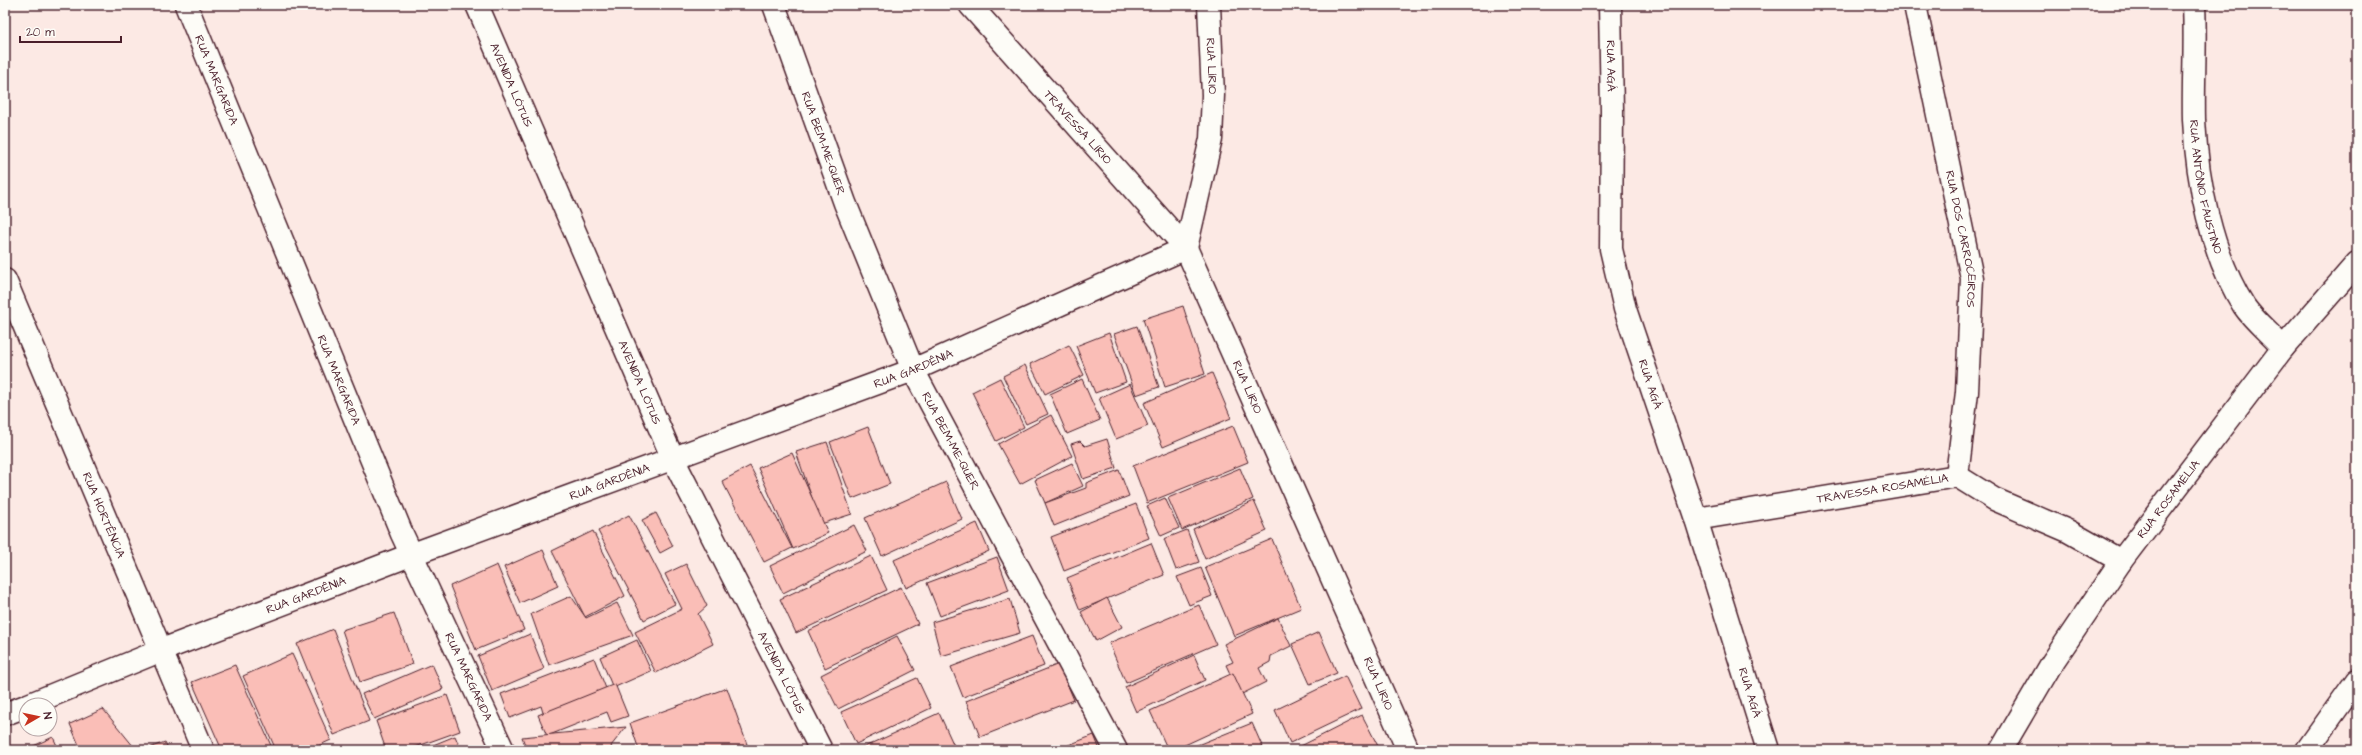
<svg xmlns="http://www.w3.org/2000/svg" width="2362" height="755" viewBox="0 0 2362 755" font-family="'Architects Daughter',sans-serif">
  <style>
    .building { fill: #fabeb7; stroke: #4a1f2b }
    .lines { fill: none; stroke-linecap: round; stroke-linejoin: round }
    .street-casing { stroke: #4a1f2b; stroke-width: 25 }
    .street { stroke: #fdfcf7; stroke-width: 22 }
    .labels { text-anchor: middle; stroke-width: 3.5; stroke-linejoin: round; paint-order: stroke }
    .street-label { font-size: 12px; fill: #4a1f2b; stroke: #fdfcf7 }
  </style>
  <rect width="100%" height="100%" fill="#fce9e4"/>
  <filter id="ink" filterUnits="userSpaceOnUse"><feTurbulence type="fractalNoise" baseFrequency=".025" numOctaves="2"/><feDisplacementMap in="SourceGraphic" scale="8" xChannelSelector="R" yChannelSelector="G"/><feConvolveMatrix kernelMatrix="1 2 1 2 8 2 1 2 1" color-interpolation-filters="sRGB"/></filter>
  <g filter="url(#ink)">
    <g class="building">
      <polygon points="1183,306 1205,374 1165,387 1143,319"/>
      <polygon points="1137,326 1159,387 1136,395 1114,334"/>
      <polygon points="1109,333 1126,382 1095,393 1076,346"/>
      <polygon points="1069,345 1084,375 1045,394 1030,364"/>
      <polygon points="1025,365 1048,414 1026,424 1003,376"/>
      <polygon points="1212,373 1231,418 1163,447 1144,403"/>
      <polygon points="1000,378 1024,427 996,441 972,392"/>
      <polygon points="1082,379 1100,420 1067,434 1050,394"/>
      <polygon points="1130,384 1148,426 1116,439 1099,398"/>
      <polygon points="1051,415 1072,456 1020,484 998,444"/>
      <polygon points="1233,426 1248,462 1147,503 1133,466"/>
      <polygon points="868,427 890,484 852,499 830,442"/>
      <polygon points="1107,439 1116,468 1083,479 1071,444 1080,441 1085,446"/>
      <polygon points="827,442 852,514 821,524 796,452"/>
      <polygon points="792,453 828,533 793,549 758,468"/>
      <polygon points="1072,463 1083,486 1045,503 1035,480"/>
      <polygon points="750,466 792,548 764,562 722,481"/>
      <polygon points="1240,468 1253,499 1182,530 1168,498"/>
      <polygon points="1119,470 1129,496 1054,526 1045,503 1086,488 1086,483"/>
      <polygon points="946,482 962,519 882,556 865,518"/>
      <polygon points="1165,498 1179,528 1161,536 1147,506"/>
      <polygon points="1254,501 1267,531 1205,559 1193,529"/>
      <polygon points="1136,504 1149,538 1064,571 1051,537"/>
      <polygon points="656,513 673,546 660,553 642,520"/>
      <polygon points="629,515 675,604 644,620 598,531"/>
      <polygon points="977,523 989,551 906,588 894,560"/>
      <polygon points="854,525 867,551 783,593 770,566"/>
      <polygon points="1187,530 1199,562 1176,570 1164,539"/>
      <polygon points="593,531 625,596 585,617 552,551"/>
      <polygon points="1272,539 1301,608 1234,636 1205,567"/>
      <polygon points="1151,543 1164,575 1080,610 1067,578"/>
      <polygon points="543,550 558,586 520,603 504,567"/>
      <polygon points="871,556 887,590 796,633 780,599"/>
      <polygon points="997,557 1009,590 940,616 927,583"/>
      <polygon points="686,564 707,606 698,614 713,644 656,673 635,632 682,609 665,574"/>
      <polygon points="497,565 524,630 476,650 450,586"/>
      <polygon points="1201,568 1212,596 1189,605 1177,577"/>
      <polygon points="901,587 918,624 825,668 808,631"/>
      <polygon points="571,596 586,618 617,603 633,635 549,665 531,614"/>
      <polygon points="1107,598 1122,627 1096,641 1081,612"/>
      <polygon points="1010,599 1020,633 941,656 932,622"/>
      <polygon points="1199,605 1216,644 1126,683 1109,643"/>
      <polygon points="394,613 413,664 360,682 342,630"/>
      <polygon points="1278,618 1291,646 1271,656 1270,662 1259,668 1266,682 1240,695 1226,665 1233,662 1224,644"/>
      <polygon points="333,629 369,721 334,735 297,644"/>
      <polygon points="1319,632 1337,673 1310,684 1292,644"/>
      <polygon points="530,634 544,669 492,691 478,656"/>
      <polygon points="897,636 915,670 838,709 821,675"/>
      <polygon points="1032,636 1044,666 963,697 951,667"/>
      <polygon points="637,640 651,671 613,688 600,657"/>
      <polygon points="292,654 331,740 309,750 276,750 243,676"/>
      <polygon points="1194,655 1205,680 1136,712 1125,687"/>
      <polygon points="594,658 607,691 544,716 541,706 510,718 501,694"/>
      <polygon points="432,664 443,689 374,719 362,694"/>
      <polygon points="1059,664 1074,700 980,737 966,701"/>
      <polygon points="235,665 273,750 222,750 192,682"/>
      <polygon points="1233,673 1252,714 1174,750 1168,750 1150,711"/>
      <polygon points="1345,676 1361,709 1290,743 1275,710"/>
      <polygon points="917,678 931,708 856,744 841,712"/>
      <polygon points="615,684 628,716 611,722 607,712 547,736 538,715"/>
      <polygon points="727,688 749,750 639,750 630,723"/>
      <polygon points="447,695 460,731 407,750 386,750 376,721"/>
      <polygon points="103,709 134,747 127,750 81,750 70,724"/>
      <polygon points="939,713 955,748 950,750 863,750 862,748"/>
      <polygon points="1362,715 1380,750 1293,750"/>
      <polygon points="1252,723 1263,748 1258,750 1185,750"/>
      <polygon points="626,727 611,746 613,750 527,750 522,737"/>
      <polygon points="1094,735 1100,750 1056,750"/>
      <polygon points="455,736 461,750 421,750"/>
      <polygon points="53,737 59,750 30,750 29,748"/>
      <polygon points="165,742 169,750 144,750"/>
    </g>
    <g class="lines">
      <defs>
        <g id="street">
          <path id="s1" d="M186 5 402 534 503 750"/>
          <path id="s2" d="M477 5 673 459 821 750"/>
          <path id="s3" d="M774 5 845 203 913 370 1116 750"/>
          <path id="s4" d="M1209 5 1213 95 1211 139 1186 248 1408 750"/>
          <path id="s5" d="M1610 5 1612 111 1611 249 1625 309 1696 519 1768 750"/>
          <path id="s6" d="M1915 5 1972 278 1967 392 1957 476"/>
          <path id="s7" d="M2194 5C2196 43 2193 82 2194 120 2197 181 2211 254 2244 306 2254 321 2271 334 2283 348"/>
          <path id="s8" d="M5 280 203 750"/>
          <path id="s9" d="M1696 519 1957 476 1994 499 2068 531 2121 561"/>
          <path id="s10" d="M28 705 162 650 413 554 913 370 1186 248 970 5"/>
          <polyline points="5,714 26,706"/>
          <path id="s11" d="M2001 750 2052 663 2121 561 2283 348 2357 263"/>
          <polyline points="2307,750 2357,680"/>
        </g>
      </defs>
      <use href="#street" class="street-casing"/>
      <use href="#street" class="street"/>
    </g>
  </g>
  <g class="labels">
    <g class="street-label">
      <text dy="4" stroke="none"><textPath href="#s4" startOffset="61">RUA LÍRIO</textPath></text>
      <text dy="4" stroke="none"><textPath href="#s5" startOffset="61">RUA AGÁ</textPath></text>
      <text dy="4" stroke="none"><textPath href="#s1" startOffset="81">RUA MARGARIDA</textPath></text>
      <text dy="4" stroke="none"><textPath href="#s2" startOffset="87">AVENIDA LÓTUS</textPath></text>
      <text transform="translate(1078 127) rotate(48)" y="4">TRAVESSA LÍRIO</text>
      <text dy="4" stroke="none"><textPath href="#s3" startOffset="147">RUA BEM-ME-QUER</textPath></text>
      <text dy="4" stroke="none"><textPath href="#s7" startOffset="183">RUA ANTÔNIO FAUSTINO</textPath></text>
      <text dy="4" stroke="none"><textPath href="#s6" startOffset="239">RUA DOS CARROCEIROS</textPath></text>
      <text dy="4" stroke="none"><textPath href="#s10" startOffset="947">RUA GARDÊNIA</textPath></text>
      <text dy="4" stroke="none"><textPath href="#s1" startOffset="405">RUA MARGARIDA</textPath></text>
      <text dy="4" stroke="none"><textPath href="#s2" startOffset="411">AVENIDA LÓTUS</textPath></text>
      <text dy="4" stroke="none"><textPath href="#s5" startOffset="385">RUA AGÁ</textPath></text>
      <text dy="4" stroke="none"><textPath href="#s4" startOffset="398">RUA LÍRIO</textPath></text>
      <text dy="4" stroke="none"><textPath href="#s3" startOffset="471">RUA BEM-ME-QUER</textPath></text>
      <text dy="4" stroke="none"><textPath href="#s10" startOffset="623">RUA GARDÊNIA</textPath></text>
      <text dy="4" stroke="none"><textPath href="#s9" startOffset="189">TRAVESSA ROSAMÉLIA</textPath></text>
      <text dy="4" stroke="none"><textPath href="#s11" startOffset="302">RUA ROSAMÉLIA</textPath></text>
      <text dy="4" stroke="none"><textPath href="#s8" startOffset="255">RUA HORTÊNCIA</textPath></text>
      <text dy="4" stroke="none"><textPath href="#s10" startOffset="299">RUA GARDÊNIA</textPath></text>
      <text dy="4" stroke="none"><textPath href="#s2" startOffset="734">AVENIDA LÓTUS</textPath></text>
      <text dy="4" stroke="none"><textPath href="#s1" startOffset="729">RUA MARGARIDA</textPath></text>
      <text dy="4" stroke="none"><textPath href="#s4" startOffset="722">RUA LÍRIO</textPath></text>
      <text dy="4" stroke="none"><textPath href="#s5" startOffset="709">RUA AGÁ</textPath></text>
    </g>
  </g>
  <rect width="2362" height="755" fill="none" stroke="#fdfcf7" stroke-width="20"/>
  <rect x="10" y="10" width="2342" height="735" fill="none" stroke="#4a1f2b" stroke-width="1.5" filter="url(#ink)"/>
  <g transform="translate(38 717) rotate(81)"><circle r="19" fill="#fdfcf7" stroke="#b5a4a5"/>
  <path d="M0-3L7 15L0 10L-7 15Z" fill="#c8321e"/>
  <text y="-6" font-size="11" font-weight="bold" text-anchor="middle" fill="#4a1f2b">N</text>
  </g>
  <path d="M20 36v6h101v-6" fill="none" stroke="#4a1f2b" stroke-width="2"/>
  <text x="26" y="36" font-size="12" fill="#4a1f2b" stroke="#fdfcf7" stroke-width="3" paint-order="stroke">20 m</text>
</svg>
